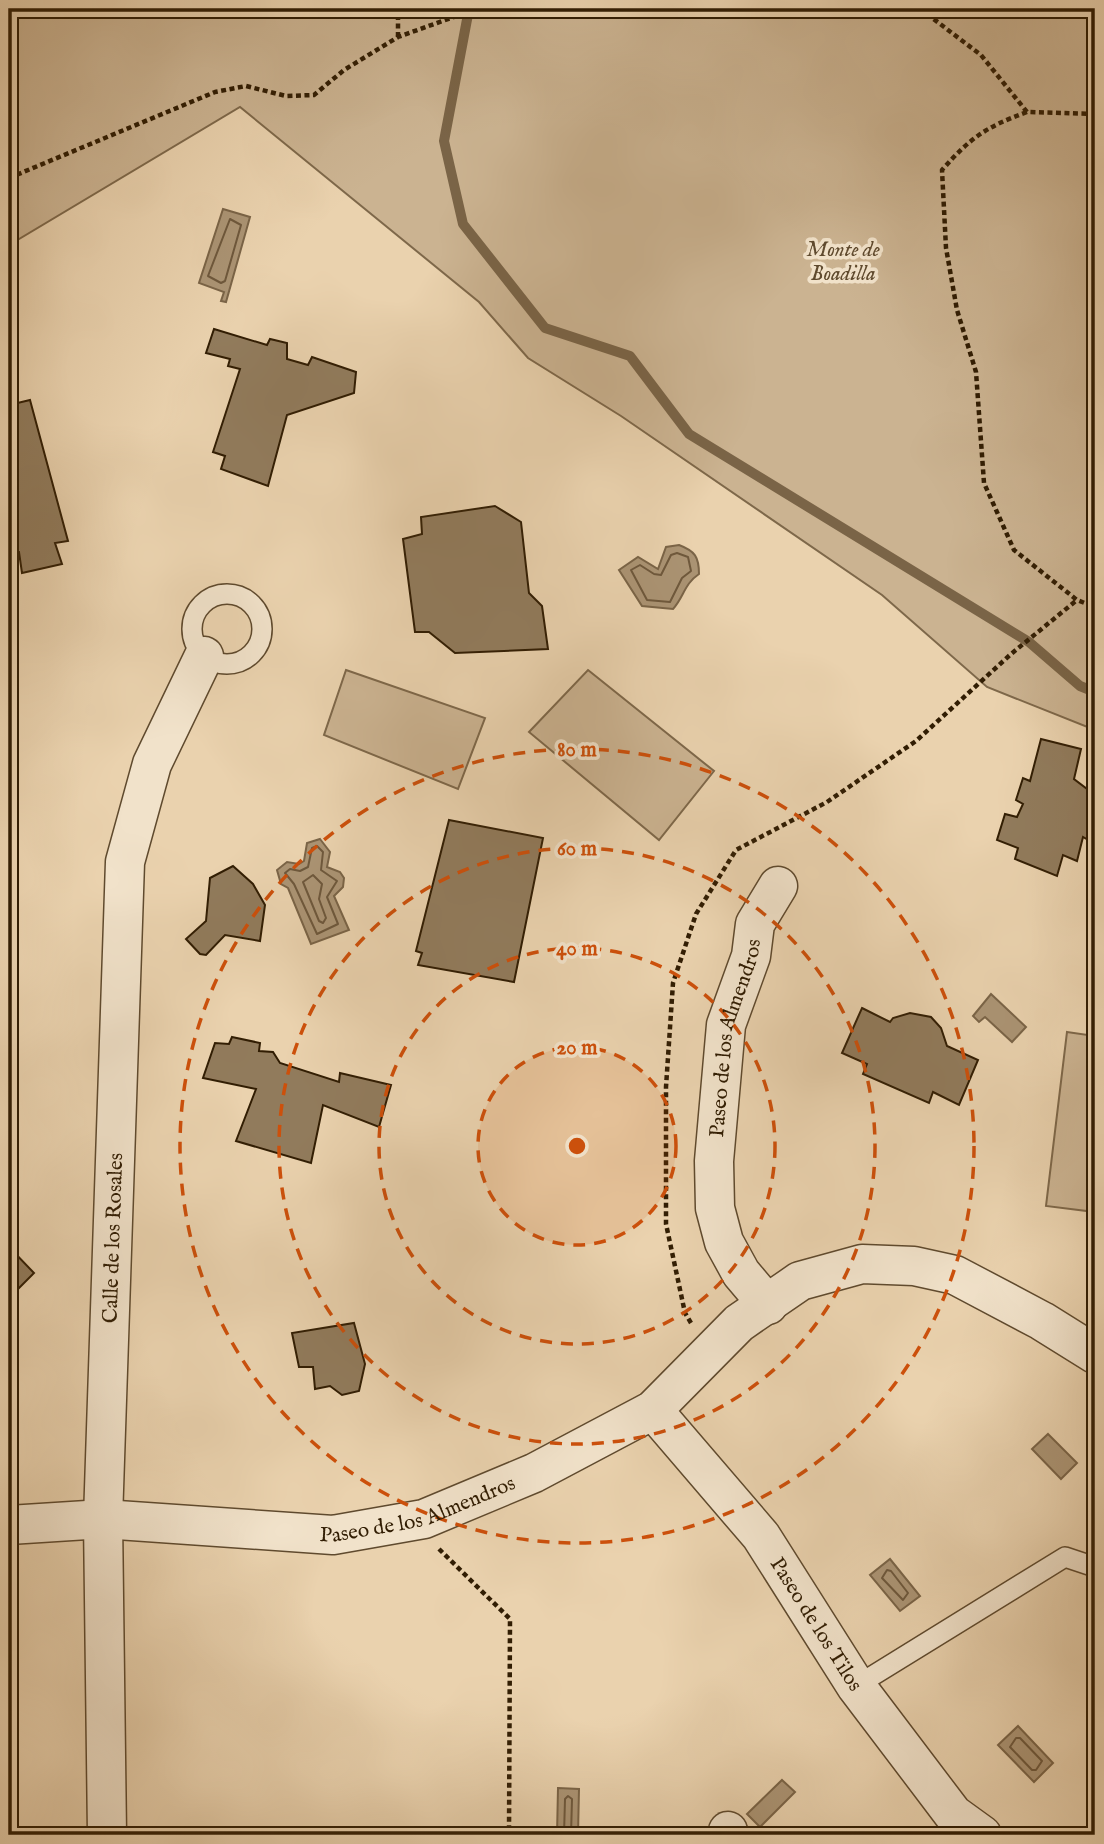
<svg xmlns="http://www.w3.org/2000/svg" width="1104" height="1844" viewBox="0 0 1104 1844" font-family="'IM FELL English',serif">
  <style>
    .green { fill: #cbb391; stroke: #7e684a; stroke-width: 2 }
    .water { fill: #ab9474; stroke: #7a6447; stroke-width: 2 }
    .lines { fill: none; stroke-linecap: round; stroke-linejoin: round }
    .shore { stroke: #6e583c; stroke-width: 2 }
    .stream { stroke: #7a6447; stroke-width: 10 }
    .building { fill: #917b5c; stroke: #311d03; stroke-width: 2 }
    .service-casing { stroke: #5f4a2e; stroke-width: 22 }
    .minor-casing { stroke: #5f4a2e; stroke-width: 41 }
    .path { stroke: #311d03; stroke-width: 4.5; stroke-dasharray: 5 3.5; stroke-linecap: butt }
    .service { stroke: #f1e2ca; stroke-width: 19 }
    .minor { stroke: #f1e2ca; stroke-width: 38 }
    .ring { fill: none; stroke: #cd500b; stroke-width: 3.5; stroke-dasharray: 12 9 }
    .labels { text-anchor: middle; stroke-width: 7; stroke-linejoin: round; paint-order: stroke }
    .park-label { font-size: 21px; font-style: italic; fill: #5f4a2e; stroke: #f1e2ca }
    .street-label { font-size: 21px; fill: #311d03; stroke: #f1e2ca }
    .centre { fill: #cd500b; stroke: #f1e2ca; stroke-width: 3.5 }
    .ring-label { font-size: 21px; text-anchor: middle; font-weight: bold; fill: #cd500b; stroke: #f1e2ca; stroke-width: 7; stroke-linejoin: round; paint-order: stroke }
  </style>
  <rect width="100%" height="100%" fill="#ead2ae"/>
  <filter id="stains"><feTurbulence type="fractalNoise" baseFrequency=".00286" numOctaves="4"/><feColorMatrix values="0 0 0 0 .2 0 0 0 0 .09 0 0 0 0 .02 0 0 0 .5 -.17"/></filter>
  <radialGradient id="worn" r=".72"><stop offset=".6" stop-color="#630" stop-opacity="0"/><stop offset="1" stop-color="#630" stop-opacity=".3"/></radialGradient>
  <g class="green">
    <polygon points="9,9 1095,9 1095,730 987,687 882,595 621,416 528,358 479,302 240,107 9,245"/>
    <polygon points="346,670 485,718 458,789 324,735"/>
    <polygon points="588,670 714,771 659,840 529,732"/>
    <polygon points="1067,1032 1095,1036 1095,1212 1046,1206"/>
  </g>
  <g class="water">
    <polygon points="223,209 250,217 226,302 221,301 224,292 199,283"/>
    <path d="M679 545C695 551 699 557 699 574 684 584 684 597 673 609L642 606 619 570 638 557 658 569 666 547Z"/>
    <polygon points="320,839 330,852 327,867 340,872 344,878 343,887 334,896 349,930 311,944 288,888 281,884 277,870 287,862 299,864 304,861 307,843"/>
    <polygon points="991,994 1026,1027 1012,1042 985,1017 979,1022 973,1016"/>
    <polygon points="1048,1434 1077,1463 1061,1479 1032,1449"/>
    <polygon points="890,1559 920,1596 900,1611 870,1575"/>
    <polygon points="1018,1726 1053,1763 1034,1782 998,1745"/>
    <polygon points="782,1780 795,1792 760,1827 747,1814"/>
    <polygon points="558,1788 579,1789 578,1835 557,1835"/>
  </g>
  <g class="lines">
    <g class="shore">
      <polygon points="230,219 241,225 225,281 221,283 208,276"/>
      <polygon points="677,553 688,557 691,571 682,578 670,602 647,600 631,570 640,565 654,574 661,575 671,555"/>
      <polygon points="317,846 323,852 321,870 337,881 327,897 338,924 317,934 294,884 285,873 290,869 300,871 308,867 312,848"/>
      <polygon points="313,875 322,884 319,899 326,918 323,923 319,921 303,882"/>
      <polygon points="887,1570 891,1571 908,1593 903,1600 882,1578"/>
      <polygon points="1016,1738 1020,1738 1042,1761 1036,1770 1032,1770 1010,1747"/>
      <polyline points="564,1835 565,1799 568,1796 572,1799 571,1835"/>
    </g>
    <polyline class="stream" points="469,9 444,141 463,224 545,328 630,356 689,434 1029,642 1080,686 1095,692"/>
  </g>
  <g class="building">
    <polygon points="214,329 267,345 270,339 287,343 287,359 308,365 312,357 356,372 354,393 287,415 268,486 221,469 225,456 213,452 240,369 228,366 230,359 206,353"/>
    <polygon points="30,400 68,541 55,543 62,564 22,573 19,552 9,553 9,405"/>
    <polygon points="495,506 521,522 529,593 542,606 548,649 455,653 429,632 415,632 403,539 422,534 421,517"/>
    <polygon points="1041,739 1081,749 1074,779 1095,795 1095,808 1090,819 1095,822 1090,841 1083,837 1077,861 1063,855 1057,876 1015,859 1018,848 997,840 1005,814 1017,817 1023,804 1016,800 1023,778 1030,781"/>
    <polygon points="449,820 543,838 514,982 418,965 422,953 416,951"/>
    <polygon points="233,866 253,884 265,905 260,941 225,935 206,955 200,954 186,939 206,921 210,878"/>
    <polygon points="862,1008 890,1022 893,1018 910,1013 931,1017 941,1028 947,1046 978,1060 959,1105 933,1092 929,1103 863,1074 867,1064 842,1053"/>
    <polygon points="232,1037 260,1043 259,1051 273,1052 280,1063 339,1082 340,1073 391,1085 379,1127 323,1105 311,1163 236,1141 256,1089 203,1078 215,1043 229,1044"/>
    <polygon points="9,1247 34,1273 9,1298"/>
    <polygon points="354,1323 365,1364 359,1391 342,1395 330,1386 315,1389 313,1367 299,1367 292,1333"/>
  </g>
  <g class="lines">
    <defs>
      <g id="service">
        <circle cx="227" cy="629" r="35"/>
        <polyline points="856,1686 1065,1557 1095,1567"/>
      </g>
      <g id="minor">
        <path id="s1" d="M768 1305 741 1273 724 1242 715 1208 714 1161 726 1025 751 956 755 924 778 886"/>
        <path id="s2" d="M653 1410 761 1536 856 1686 953 1814 982 1835"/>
        <path id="s3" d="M9 1525 103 1519 333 1535 424 1519 534 1473 653 1410 739 1323 800 1281 862 1264 914 1266 955 1275 1042 1321 1095 1354"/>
        <polyline points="728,1831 729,1835"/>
        <path id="s4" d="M107 1835 103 1519 125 862 152 764 204 656"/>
      </g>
    </defs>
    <use href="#service" class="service-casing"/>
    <use href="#minor" class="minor-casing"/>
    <g class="path">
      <polyline points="916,9 927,14 942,9"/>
      <polyline points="927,14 981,55 1027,112 1095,114"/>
      <polyline points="398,37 398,9"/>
      <path d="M1027 112C986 127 971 137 942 170L946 248 957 310 976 372 984 483 1014 550 1077 600 1095 607"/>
      <polyline points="9,178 215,92 246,86 286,96 314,95 344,70 398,37 476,9"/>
      <polyline points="691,1323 685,1313 666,1224 666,1087 673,983 696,914 736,850 827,802 916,741 1011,654 1077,600"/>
      <polyline points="439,1549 510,1619 509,1835"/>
    </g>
    <use href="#service" class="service"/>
    <use href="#minor" class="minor"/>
  </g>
  <circle cx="577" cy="1146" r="99" fill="#cd500b" fill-opacity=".12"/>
  <g class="ring">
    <circle cx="577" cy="1146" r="99"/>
    <circle cx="577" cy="1146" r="198"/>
    <circle cx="577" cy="1146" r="298"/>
    <circle cx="577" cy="1146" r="397"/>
  </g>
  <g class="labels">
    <g class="park-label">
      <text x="843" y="256">Monte de<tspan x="843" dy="24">Boadilla</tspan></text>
    </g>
    <g class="street-label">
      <text dy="7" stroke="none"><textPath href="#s1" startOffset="285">Paseo de los Almendros</textPath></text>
      <text dy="7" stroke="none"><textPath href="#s4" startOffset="597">Calle de los Rosales</textPath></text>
      <text dy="7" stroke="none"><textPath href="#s3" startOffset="413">Paseo de los Almendros</textPath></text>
      <text dy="7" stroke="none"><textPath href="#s2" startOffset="270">Paseo de los Tilos</textPath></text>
    </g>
  </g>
  <circle cx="577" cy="1146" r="10" class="centre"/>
  <g class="ring-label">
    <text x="577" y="756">80 m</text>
    <text x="577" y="855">60 m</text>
    <text x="577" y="955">40 m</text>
    <text x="577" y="1054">20 m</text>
  </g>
  <rect width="1104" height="1844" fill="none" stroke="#ead2ae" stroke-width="35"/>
  <rect x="10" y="10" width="1083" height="1823" fill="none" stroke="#311d03" stroke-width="3.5"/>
  <rect x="18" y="18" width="1069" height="1809" fill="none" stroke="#311d03" stroke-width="2"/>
  <rect width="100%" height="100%" filter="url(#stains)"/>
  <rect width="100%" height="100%" fill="url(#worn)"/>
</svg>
